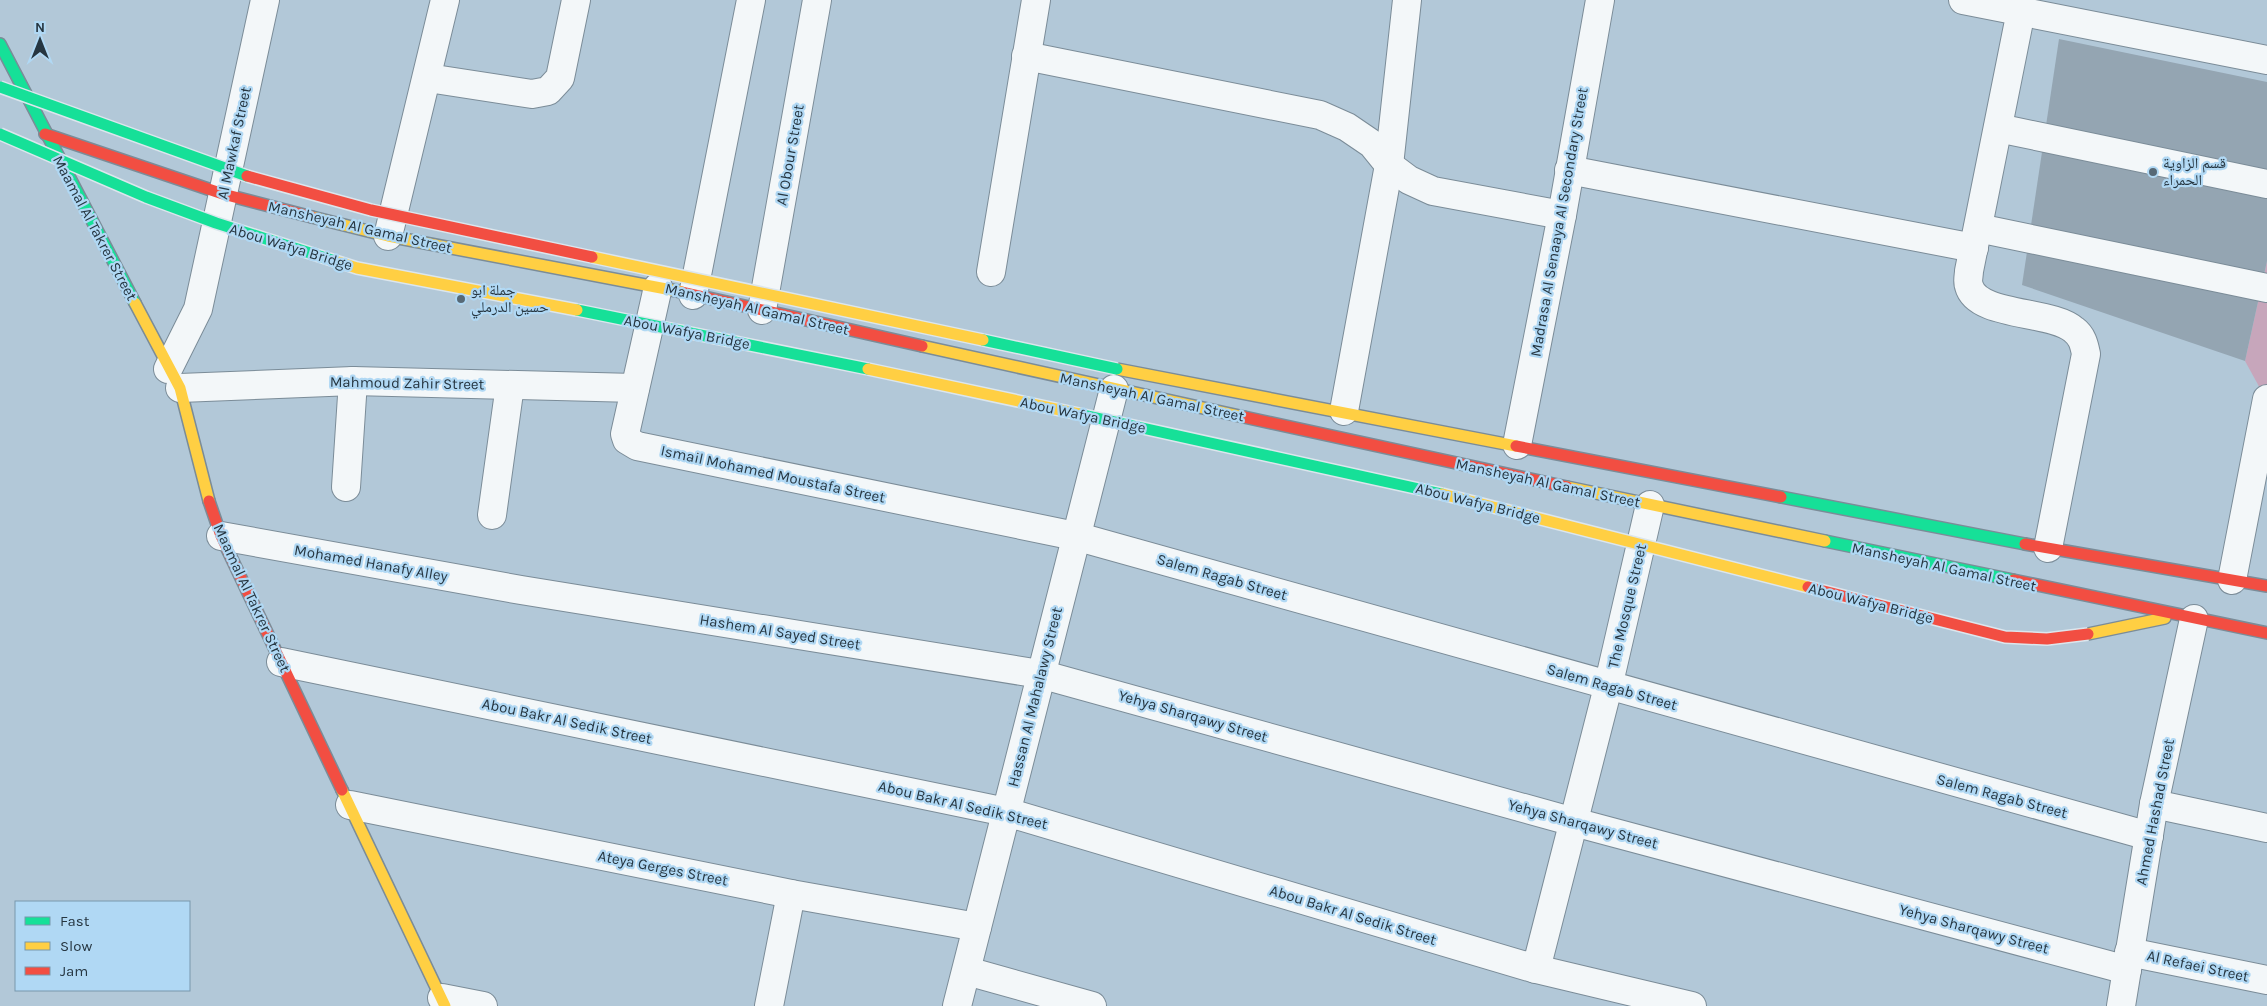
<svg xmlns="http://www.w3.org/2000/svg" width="2267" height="1006" viewBox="0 0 2267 1006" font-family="Karla,'Noto Naskh Arabic',sans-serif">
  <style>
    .green { fill: #c7a6bb }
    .building { fill: #94a5b2 }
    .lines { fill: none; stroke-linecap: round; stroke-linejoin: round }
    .street-casing { stroke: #7b8c98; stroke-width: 30 }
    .fast-casing { stroke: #7b8c98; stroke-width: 14 }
    .slow-casing { stroke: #7b8c98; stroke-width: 14 }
    .jam-casing { stroke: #7b8c98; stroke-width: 14 }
    .street { stroke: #f3f7f9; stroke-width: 28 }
    .fast { stroke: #16e098; stroke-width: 11 }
    .slow { stroke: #ffcf43; stroke-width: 11 }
    .jam { stroke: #f24e42; stroke-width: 11 }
    .fast-bridge-casing { stroke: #dce6ed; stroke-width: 14; stroke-linecap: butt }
    .slow-bridge-casing { stroke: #dce6ed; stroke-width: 14; stroke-linecap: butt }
    .jam-bridge-casing { stroke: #dce6ed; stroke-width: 14; stroke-linecap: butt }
    .fast-bridge { stroke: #16e098; stroke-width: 11 }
    .slow-bridge { stroke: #ffcf43; stroke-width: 11 }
    .jam-bridge { stroke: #f24e42; stroke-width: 11 }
    .poi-dot { fill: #576976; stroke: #b0d8f4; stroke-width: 2 }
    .labels { text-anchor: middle; stroke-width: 4.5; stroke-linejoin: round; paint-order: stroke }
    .street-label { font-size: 15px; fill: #263641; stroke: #b0d8f4 }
    .poi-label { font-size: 15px; fill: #263641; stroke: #b0d8f4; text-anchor: start }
  </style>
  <rect width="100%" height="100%" fill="#b2c8d8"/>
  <polygon class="green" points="2267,261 2267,401 2245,361"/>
  <polygon class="building" points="2059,39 2267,82 2267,261 2245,361 2022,285"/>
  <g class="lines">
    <defs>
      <g id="street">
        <polyline points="1963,0 2267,60"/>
        <path d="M2021 11 1969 271C1969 275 1967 282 1969 286 1977 317 2052 310 2074 330 2082 336 2084 344 2086 354L2048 548"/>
        <polyline points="1026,56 1320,115 1347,127 1372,144 1389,165 1409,180 1433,191 1562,215"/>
        <polyline points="428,78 532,94 548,91 560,78 576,0"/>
        <polyline points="1998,128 2267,184"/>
        <polyline points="1569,170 1974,248"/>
        <polyline points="1978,228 2267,288"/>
        <polyline points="388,236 445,0"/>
        <polyline points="991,272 1036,0"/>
        <polyline points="658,287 625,434 627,440 637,446 1075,536 2149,836"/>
        <polyline points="693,295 751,0"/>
        <polyline points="762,310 817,0"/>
        <polyline points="168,369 198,309 265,0"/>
        <polyline points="180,388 353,381 635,388"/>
        <polyline points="1344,411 1389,165 1407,0"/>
        <polyline points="1517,445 1562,215 1600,0"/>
        <polyline points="346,487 353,381"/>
        <polyline points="492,515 510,385"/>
        <polyline points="221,536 521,590 1040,674 1574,822 2127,970"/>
        <polyline points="2232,580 2267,399"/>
        <polyline points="281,662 1006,812 1536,969 1692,1006"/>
        <polyline points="2154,804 2267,828"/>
        <polyline points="350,805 791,894 977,927"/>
        <polyline points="2129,952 2267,980"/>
        <polyline points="1536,969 1608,687 1650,505"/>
        <polyline points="967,971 1092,1006"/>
        <polyline points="442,998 483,1006"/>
        <polyline points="769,1006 791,894"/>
        <polyline points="957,1006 1114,389"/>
        <polyline points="2121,1006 2154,804 2194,619"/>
      </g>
      <g id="fast">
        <polyline points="0,44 135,303"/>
        <polyline points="1781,497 2025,544"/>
        <polyline points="1825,541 2013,580"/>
      </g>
      <g id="slow">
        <polyline points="312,217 388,236 682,292"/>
        <polyline points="135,303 180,388 209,501"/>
        <polyline points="922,346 1244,417"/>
        <polyline points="1117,369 1516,446"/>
        <polyline points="1567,487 1825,541"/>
        <polyline points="2088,634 2165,618"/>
        <polyline points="342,790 445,1006"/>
      </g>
      <g id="jam">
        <polyline points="45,134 223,194 312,217"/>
        <polyline points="682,292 922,346"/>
        <polyline points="1244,417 1567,487"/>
        <polyline points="1516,446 1781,497"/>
        <polyline points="209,501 221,536 342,790"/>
        <polyline points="2025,544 2267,586"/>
        <polyline points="2013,580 2267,633"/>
      </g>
    </defs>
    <use href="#street" class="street-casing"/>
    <use href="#fast" class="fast-casing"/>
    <use href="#slow" class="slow-casing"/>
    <use href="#jam" class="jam-casing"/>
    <use href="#street" class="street"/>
    <use href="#fast" class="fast"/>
    <use href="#slow" class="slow"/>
    <use href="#jam" class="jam"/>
    <defs>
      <g id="fast-bridge">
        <polyline points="0,87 247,176"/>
        <polyline points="0,134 146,197 216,223 335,261"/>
        <polyline points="577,310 868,369"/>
        <polyline points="983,340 1117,369"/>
        <polyline points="1079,414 1442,494"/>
      </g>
      <g id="slow-bridge">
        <polyline points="592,257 983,340"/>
        <polyline points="335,261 357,268 577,310"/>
        <polyline points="868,369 1079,414"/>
        <polyline points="1442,494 1808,587"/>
      </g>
      <g id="jam-bridge">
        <polyline points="247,176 371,210 592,257"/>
        <polyline points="1808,587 2005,637 2047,639 2088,634"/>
      </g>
    </defs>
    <use href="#fast-bridge" class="fast-bridge-casing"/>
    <use href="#slow-bridge" class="slow-bridge-casing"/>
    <use href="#jam-bridge" class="jam-bridge-casing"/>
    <use href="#fast-bridge" class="fast-bridge"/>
    <use href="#slow-bridge" class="slow-bridge"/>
    <use href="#jam-bridge" class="jam-bridge"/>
  </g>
  <g class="poi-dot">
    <circle cx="2153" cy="172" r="5"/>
    <circle cx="461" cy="299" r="5"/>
  </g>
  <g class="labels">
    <g class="street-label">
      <text transform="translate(234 143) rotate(-78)" y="5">Al Mawkaf Street</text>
      <text transform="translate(790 155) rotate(-80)" y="5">Al Obour Street</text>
      <text transform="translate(1559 222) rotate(-80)" y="5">Madrasa Al Senaaya Al Secondary Street</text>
      <text transform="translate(360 227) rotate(13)" y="5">Mansheyah Al Gamal Street</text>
      <text transform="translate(95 228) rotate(62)" y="5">Maamal Al Takrer Street</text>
      <text transform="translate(291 247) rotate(17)" y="5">Abou Wafya Bridge</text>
      <text transform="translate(757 309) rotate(13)" y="5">Mansheyah Al Gamal Street</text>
      <text transform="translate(687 332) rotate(11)" y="5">Abou Wafya Bridge</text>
      <text transform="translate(407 383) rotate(1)" y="5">Mahmoud Zahir Street</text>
      <text transform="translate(1152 397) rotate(12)" y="5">Mansheyah Al Gamal Street</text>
      <text transform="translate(1083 415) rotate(12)" y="5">Abou Wafya Bridge</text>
      <text transform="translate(773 474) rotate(12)" y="5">Ismail Mohamed Moustafa Street</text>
      <text transform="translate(1548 483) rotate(12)" y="5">Mansheyah Al Gamal Street</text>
      <text transform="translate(1478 503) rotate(14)" y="5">Abou Wafya Bridge</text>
      <text transform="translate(371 563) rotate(10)" y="5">Mohamed Hanafy Alley</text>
      <text transform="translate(1944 567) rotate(12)" y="5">Mansheyah Al Gamal Street</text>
      <text transform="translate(1222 577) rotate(16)" y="5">Salem Ragab Street</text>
      <text transform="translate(252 598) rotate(65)" y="5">Maamal Al Takrer Street</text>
      <text transform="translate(1871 603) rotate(14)" y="5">Abou Wafya Bridge</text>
      <text transform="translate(1627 606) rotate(-77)" y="5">The Mosque Street</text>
      <text transform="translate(780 632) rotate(9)" y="5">Hashem Al Sayed Street</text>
      <text transform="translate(1612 687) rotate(16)" y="5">Salem Ragab Street</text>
      <text transform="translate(1035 697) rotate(-76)" y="5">Hassan Al Mahalawy Street</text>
      <text transform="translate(1193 716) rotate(16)" y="5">Yehya Sharqawy Street</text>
      <text transform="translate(567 721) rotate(12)" y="5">Abou Bakr Al Sedik Street</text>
      <text transform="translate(2002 796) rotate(15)" y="5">Salem Ragab Street</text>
      <text transform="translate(963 805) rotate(13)" y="5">Abou Bakr Al Sedik Street</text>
      <text transform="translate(2155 812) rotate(-79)" y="5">Ahmed Hashad Street</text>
      <text transform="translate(1583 824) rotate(15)" y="5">Yehya Sharqawy Street</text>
      <text transform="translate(663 868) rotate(11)" y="5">Ateya Gerges Street</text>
      <text transform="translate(1353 915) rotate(17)" y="5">Abou Bakr Al Sedik Street</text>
      <text transform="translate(1974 929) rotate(15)" y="5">Yehya Sharqawy Street</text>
      <text transform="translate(2198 966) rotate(12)" y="5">Al Refaei Street</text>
    </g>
    <g class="poi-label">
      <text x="2163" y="168">قسم الزاوية<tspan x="2163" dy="17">الحمراء</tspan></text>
      <text x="471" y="295">جملة ابو<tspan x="471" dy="17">حسين الدرملي</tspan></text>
    </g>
  </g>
  <rect x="15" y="901" width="175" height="90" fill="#b0d8f4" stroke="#7997ac"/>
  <rect x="25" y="917" width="25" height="8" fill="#16e098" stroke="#7997ac"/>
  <text x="60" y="926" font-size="15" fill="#263641">Fast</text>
  <rect x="25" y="942" width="25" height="8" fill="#ffcf43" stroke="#7997ac"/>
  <text x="60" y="951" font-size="15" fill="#263641">Slow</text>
  <rect x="25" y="967" width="25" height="8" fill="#f24e42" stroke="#7997ac"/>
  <text x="60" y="976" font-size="15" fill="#263641">Jam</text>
  <g transform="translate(40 40)" stroke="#b0d8f4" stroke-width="4" paint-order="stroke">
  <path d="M0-4L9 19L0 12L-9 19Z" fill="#263641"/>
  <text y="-8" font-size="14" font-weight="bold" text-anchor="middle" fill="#263641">N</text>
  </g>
</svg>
